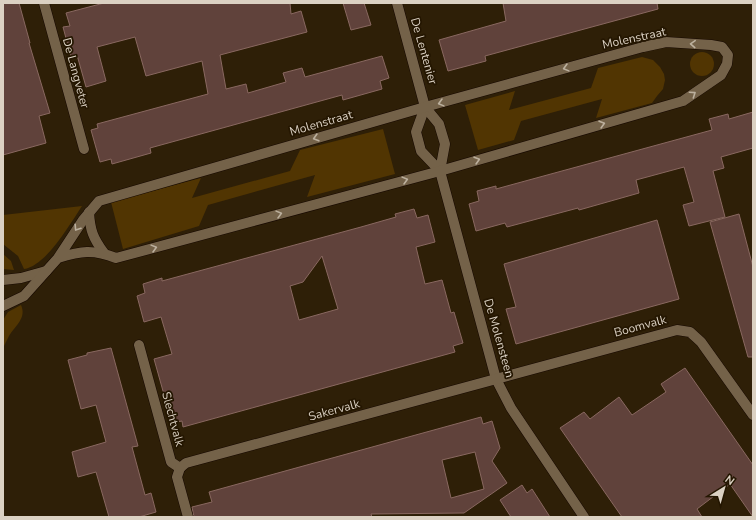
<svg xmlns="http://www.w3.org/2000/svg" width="756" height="520" viewBox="0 0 756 520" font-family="'Nunito Sans',sans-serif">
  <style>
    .green { fill: #513502 }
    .building { fill: #60423b; stroke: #896860; fill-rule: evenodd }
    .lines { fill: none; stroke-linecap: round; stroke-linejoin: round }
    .minor-casing { stroke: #160800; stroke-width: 11 }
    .minor { stroke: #746249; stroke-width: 10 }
    .oneway { stroke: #bcb09e }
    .labels { text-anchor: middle; stroke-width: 3.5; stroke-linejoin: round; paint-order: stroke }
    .street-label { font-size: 12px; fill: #dbd1c3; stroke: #241601 }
  </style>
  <rect width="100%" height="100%" fill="#2e1f07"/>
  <g class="green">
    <circle cx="702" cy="64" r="12"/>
    <polygon points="642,57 653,60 660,67 664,74 665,80 663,89 657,96 652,103 596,118 602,99 521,121 514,140 478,150 465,105 515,91 509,110 591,88 598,68"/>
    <polygon points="383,129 395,174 307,197 315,175 208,205 199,226 123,249 111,202 201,178 192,198 290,171 300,150"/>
    <path d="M82 206C70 224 46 266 24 269L18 256 3 244V215Z"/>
    <polygon points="3,254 11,261 14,270 3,269"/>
    <path d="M21 305C27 318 15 326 9 336 7 340 5 344 3 348V320L8 312Z"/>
  </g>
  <g class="building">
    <polygon points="3,3 19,3 30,43 29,43 50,113 39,116 46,143 3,155"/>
    <polygon points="104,3 290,3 291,14 301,11 307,32 220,55 226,89 246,84 248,93 286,82 283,73 302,68 305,77 382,56 389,78 380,81 382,89 343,100 342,95 150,148 151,153 112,164 111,159 100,162 91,130 98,128 97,124 208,94 202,61 146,76 135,37 97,47 106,81 86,87 77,55 71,57 63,27 70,26 66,13"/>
    <polygon points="343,3 364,3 371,25 351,30"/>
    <polygon points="503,3 657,3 658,9 485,56 486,61 448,71 439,40 506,21"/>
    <polygon points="753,112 753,148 721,157 724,168 713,171 725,217 689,226 683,205 694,202 684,167 636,180 639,193 579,210 578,208 507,227 505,223 476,231 469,204 479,201 477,191 496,186 496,189 712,130 709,119 728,114 729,119"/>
    <path d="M414 209 417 218 428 215 435 242 416 247 425 284 442 280 451 313 454 312 463 343 453 346 455 352 183 427 182 421 172 423 154 359 172 354 161 317 144 322 137 296 145 293 143 284 162 278V281L361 227 396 217 395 214ZM322 256 338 309 299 320 290 286 303 282Z"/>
    <polygon points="739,214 753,267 753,357 748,357 710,222"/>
    <polygon points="657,220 679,299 516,344 506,309 516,307 504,264"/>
    <polygon points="111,348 138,446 132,447 145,495 151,493 156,512 139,517 109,517 96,472 78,477 72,452 106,442 96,405 81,409 68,360 87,355 87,353"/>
    <polygon points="685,368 753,465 753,517 730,484 697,509 702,517 622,517 560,428 584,412 590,419 619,397 632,415 666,392 661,384"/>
    <path d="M481 417 483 424 492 421 500 448 492 461 507 483 464 513 371 514 372 517H194L192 507 212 502 209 492ZM475 452 484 489 451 498 442 460Z"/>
    <polygon points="522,485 527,493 532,489 550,517 511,517 500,500"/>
  </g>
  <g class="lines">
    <defs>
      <g id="minor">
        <polyline points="44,3 84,149"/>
        <polyline points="397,3 425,107 439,124 445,144 440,171 496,379 511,408 584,517"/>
        <polyline points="425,107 416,132 421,151 440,171"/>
        <path d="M89 212C90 230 93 238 104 253"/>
        <polyline points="3,280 21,278 46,271"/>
        <path d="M3 306 24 296 58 258 83 220 99 201 425 107 643 47 666 42 711 45 722 47 728 55 727 64 721 75 683 101 440 171 116 258C93 249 81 251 58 258"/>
        <polyline points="139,345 171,462 180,468 177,477 188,517"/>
        <polyline points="180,468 186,463 677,330 690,332 701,342 753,415"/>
      </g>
    </defs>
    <use href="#minor" class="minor-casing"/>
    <use href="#minor" class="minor"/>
  </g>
  <defs><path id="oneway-chevron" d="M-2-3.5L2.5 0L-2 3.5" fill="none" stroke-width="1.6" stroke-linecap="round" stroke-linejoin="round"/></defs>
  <g class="oneway">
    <use href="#oneway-chevron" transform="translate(693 44) rotate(-177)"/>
    <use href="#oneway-chevron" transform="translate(566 68) rotate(165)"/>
    <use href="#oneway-chevron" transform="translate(693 94) rotate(-34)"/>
    <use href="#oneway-chevron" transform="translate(441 103) rotate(165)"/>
    <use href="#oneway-chevron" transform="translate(602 124) rotate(-16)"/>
    <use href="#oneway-chevron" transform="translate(316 138) rotate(164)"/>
    <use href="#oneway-chevron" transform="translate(477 160) rotate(-16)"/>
    <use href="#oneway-chevron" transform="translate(405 180) rotate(-15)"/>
    <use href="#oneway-chevron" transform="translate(279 214) rotate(-15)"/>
    <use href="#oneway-chevron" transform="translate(77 228) rotate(123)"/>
    <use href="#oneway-chevron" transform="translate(154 248) rotate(-15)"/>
  </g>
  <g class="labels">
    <g class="street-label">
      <text transform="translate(634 38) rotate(-12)" y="4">Molenstraat</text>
      <text transform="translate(424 51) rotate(74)" y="4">De Lentenier</text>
      <text transform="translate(76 73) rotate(75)" y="4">De Langveter</text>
      <text transform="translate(321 123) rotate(-16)" y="4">Molenstraat</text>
      <text transform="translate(640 326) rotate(-15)" y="4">Boomvalk</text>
      <text transform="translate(499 338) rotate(74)" y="4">De Molensteen</text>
      <text transform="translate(334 410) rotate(-15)" y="4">Sakervalk</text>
      <text transform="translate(173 419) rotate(75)" y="4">Slechtvalk</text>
    </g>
  </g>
  <rect width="756" height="520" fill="none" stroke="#dbd1c3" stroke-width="8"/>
  <g transform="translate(724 488) rotate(37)" stroke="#241601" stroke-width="3" paint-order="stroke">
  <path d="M0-3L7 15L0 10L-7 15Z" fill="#dbd1c3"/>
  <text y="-6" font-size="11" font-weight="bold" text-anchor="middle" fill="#dbd1c3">N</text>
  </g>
</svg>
